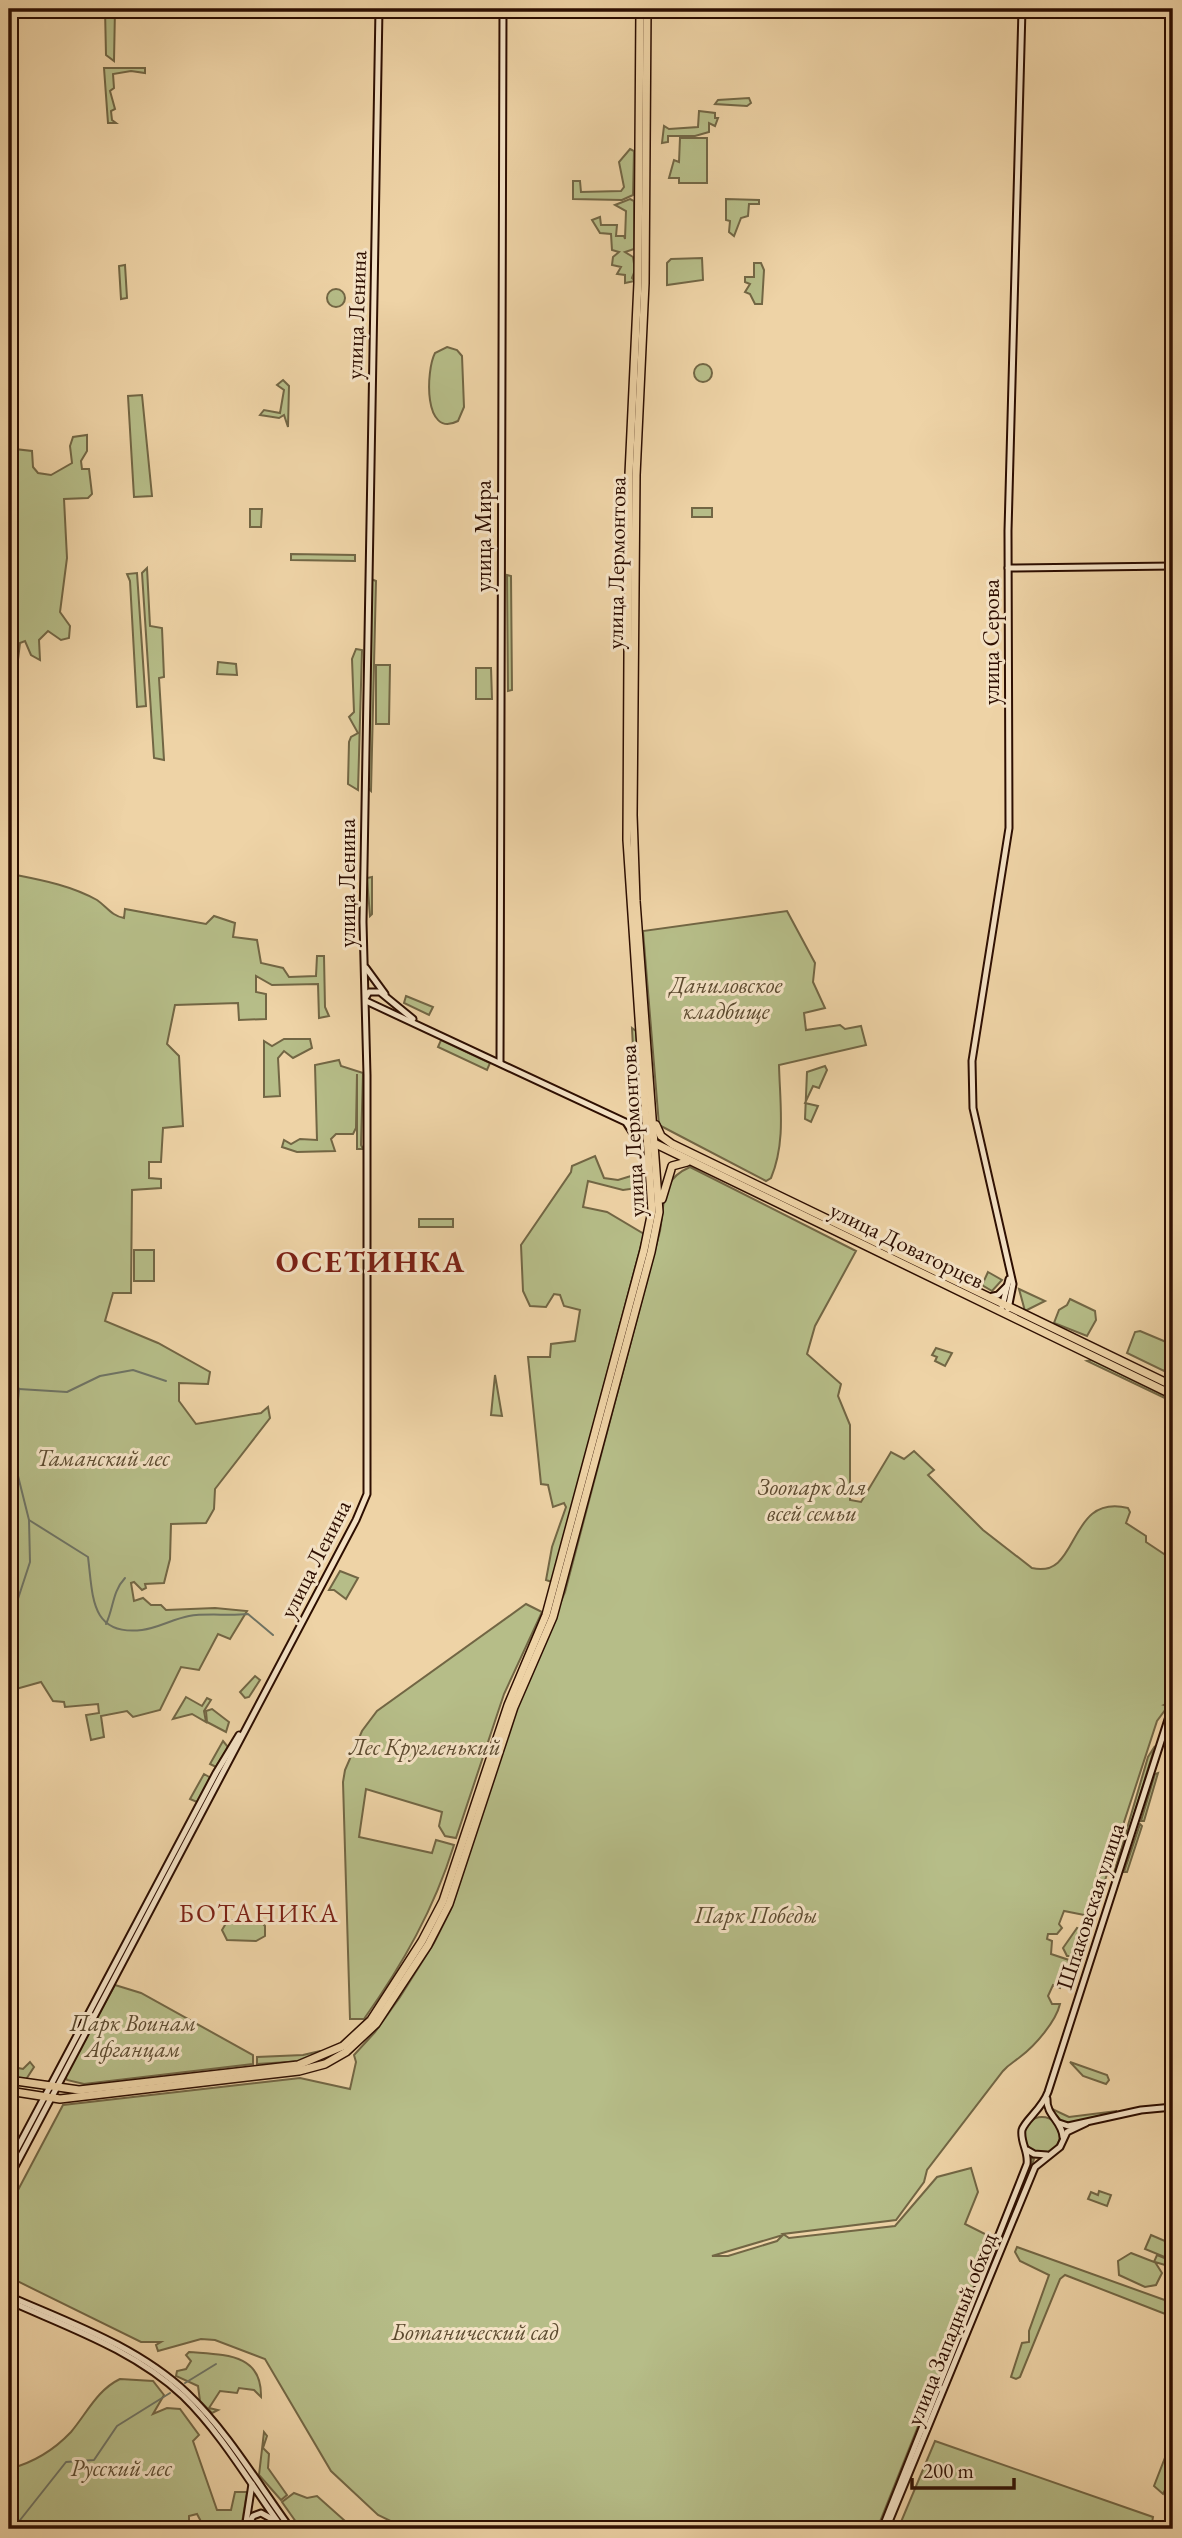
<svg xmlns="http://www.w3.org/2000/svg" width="1182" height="2538" viewBox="0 0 1182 2538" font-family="'EB Garamond',serif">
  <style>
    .green { fill: #b6bd88; stroke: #726644; stroke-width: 2; fill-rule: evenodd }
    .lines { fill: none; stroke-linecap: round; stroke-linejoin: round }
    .stream { stroke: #6e7465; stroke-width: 2 }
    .secondary-casing { stroke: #2d0e01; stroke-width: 9 }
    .primary-casing { stroke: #2d0e01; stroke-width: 10 }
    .secondary { stroke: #f4e2c5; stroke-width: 5 }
    .primary { stroke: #eed3a6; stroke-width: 7 }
    .labels { text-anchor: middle; stroke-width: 6; stroke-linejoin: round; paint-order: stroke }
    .street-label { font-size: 23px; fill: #2d0e01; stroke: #f4e2c5 }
    .park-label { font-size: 23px; font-style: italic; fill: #5d4b30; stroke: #f4e2c5 }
    .quarter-label { font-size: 26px; letter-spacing: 2px; fill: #7a1f14; stroke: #f4e2c5 }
    .district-label { font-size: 30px; font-weight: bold; letter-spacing: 2px; fill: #7a1f14; stroke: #f4e2c5 }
  </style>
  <rect width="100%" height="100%" fill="#eed3a6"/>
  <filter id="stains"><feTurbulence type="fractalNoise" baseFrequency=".00286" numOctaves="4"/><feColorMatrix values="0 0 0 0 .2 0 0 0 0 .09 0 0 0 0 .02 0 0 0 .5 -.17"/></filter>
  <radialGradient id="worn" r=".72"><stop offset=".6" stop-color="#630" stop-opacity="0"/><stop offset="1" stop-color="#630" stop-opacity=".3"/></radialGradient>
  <g class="green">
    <polygon points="105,9 115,9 114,61 106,55"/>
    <polygon points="104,68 145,68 145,73 131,71 113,74 114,88 110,91 115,109 111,111 112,120 116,123 108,123"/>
    <polygon points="749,98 751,103 747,106 715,104 718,100"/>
    <polygon points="699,111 715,113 715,118 718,118 715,126 709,123 709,132 695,136 668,136 668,142 662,143 664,126 669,129 698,127"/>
    <polygon points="680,138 707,138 707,183 679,183 679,178 669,178 674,160 679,162"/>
    <polygon points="630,149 634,151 633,195 622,200 573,199 573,181 580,181 581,192 621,191 624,187 619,162"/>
    <polygon points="630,199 634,201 634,249 625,252 633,257 635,270 632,278 635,281 625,283 625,275 617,274 621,267 612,265 613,257 619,252 612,250 611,234 600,233 592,220 600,217 601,225 617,225 616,236 624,236 625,239 626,211 615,205"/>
    <polygon points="726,199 759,200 759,204 749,204 748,216 741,218 734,236 729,232 730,221 726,220"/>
    <polygon points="702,258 703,280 667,285 667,263 671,259"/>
    <polygon points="754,263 761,263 764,270 762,304 755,304 750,294 745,292 750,284 745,282 745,277 754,277"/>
    <polygon points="125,265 127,298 121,299 119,266"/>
    <circle cx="336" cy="298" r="9"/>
    <polygon points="9,326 12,326 15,449 32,451 33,467 38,473 51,475 72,463 70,446 73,437 87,435 87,451 81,461 82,469 89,469 92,494 88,498 64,499 67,558 60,612 70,626 69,638 61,640 48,631 39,640 40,660 31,655 25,641 20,643 17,668 9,683"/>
    <path d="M447 347 457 350 462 356 464 407 458 421C423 439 426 370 435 353Z"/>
    <circle cx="703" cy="373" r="9"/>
    <polygon points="283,380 289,386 288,427 284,415 279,418 260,415 264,410 280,413 284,390 277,385"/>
    <polygon points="142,395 152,496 134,497 128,396"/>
    <rect x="692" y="508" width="20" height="9"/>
    <polygon points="250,509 262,509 261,527 250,527"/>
    <polygon points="291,554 355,555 355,561 291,560"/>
    <polygon points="147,568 150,626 162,628 164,677 159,678 164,760 154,758 142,573"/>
    <polygon points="137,573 146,706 137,707 130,581 127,574"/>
    <polygon points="507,575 511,576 512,690 508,691"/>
    <polygon points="371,579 376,581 371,791 368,788"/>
    <polygon points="356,649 362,650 358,790 348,784 349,742 351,737 358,733 349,717 354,712 352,659"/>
    <polygon points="218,662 236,664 237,675 217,674"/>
    <polygon points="376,665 390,665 389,724 376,724"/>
    <polygon points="476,668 491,668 492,699 476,699"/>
    <path d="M11 874C41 880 70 885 97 900 107 907 112 916 124 918L125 909 206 924 214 916 235 923 233 937 257 940 261 963 283 968 289 977 316 976 317 956H324L325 1007 329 1016 319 1018 318 984 272 985 256 976V992L266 994V1019L239 1020 238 1003 175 1005 167 1044 179 1056 183 1126 163 1128 161 1162H149V1178L161 1179V1188L132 1190 131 1293H113L105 1321 158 1343 210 1372 208 1384 179 1383V1401L196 1424 261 1413 268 1407 270 1418 215 1489 214 1509 206 1523 171 1524 170 1559 164 1583 145 1584 146 1588 142 1590 134 1582 131 1583 134 1601 143 1598 151 1605H161L166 1610 215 1608 247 1611 230 1639 218 1634 199 1670 181 1667 160 1710 133 1717 127 1711 101 1716 104 1737 91 1740 86 1715 99 1713 98 1704 65 1707 64 1702 53 1701 41 1682 9 1691Z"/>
    <polygon points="372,877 372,914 370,916 367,878"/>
    <path d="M787 911 815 963 813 982 825 1008 804 1013 806 1030 840 1025 845 1029 861 1026 866 1045 779 1065C780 1104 786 1142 771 1178L766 1181 659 1125 643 931Z"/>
    <polygon points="406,996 433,1007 429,1015 404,1003"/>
    <polygon points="632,1028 636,1031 643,1118 633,1114 636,1107"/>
    <polygon points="284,1039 310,1039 312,1048 293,1058 284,1051 278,1058 280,1096 264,1097 264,1041 272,1046"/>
    <polygon points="441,1040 490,1063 487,1070 438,1047"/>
    <polygon points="339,1060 341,1066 363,1073 361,1145 363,1149 357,1149 357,1074 356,1128 353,1134 336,1134 331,1139 335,1151 297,1152 282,1147 284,1140 291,1144 300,1139 317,1140 315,1065"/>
    <polygon points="825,1066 827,1070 819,1088 813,1086 805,1103 818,1106 811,1122 805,1119 807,1072"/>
    <polygon points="595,1156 604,1178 618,1180 631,1176 634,1182 644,1180 645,1187 623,1190 588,1181 583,1207 607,1212 644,1234 552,1582 546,1580 552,1547 566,1507 564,1503 553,1507 548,1485 541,1484 528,1357 550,1357 551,1344 575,1341 580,1310 564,1306 560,1295 554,1294 546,1307 530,1306 523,1291 521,1245 571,1172 572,1166"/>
    <path d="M690 1167 856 1251 815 1326 807 1354 841 1384 838 1396 850 1425V1500L861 1502 891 1452 904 1459 914 1451 934 1470 928 1475 983 1530 1032 1568C1081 1580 1066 1493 1128 1508L1130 1512 1126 1523 1146 1536V1542L1173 1560V1686L1168 1703 1164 1705 1168 1706 1157 1721 1095 1911 1089 1916 1064 1911 1059 1924 1062 1928 1057 1934H1048L1047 1939 1052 1941 1051 1954 1069 1960 1060 1988 1053 1985 1048 1996 1052 2004H1060C1056 2021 1036 2045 1020 2057 1014 2062 1009 2064 1003 2071L927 2170 924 2182 896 2220 783 2234 789 2238 895 2226 937 2177 971 2168 978 2192 965 2224 991 2237 988 2251 877 2529H407L378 2515 331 2471 265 2359 215 2340 201 2339 158 2351 156 2345 161 2342H141L9 2277V2207L63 2105 300 2078 350 2089 356 2062 354 2055 375 2032 400 1997 434 1943 451 1909 517 1707 565 1592 660 1231C665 1201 660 1180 690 1167ZM783 2235 777 2241 728 2256H712Z"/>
    <rect x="419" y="1219" width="34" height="8"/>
    <rect x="134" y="1250" width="20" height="31"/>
    <polygon points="922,1250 953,1265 950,1272 914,1254"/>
    <polygon points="988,1272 1002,1280 992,1291 982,1285"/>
    <polygon points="1019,1289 1045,1301 1025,1311"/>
    <polygon points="1070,1299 1095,1311 1096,1320 1087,1336 1054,1323 1059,1310 1067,1305"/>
    <polygon points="1140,1331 1171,1344 1173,1355 1164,1371 1127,1353 1135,1332"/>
    <polygon points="936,1348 952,1353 945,1366 935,1361 937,1357 932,1355"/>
    <polygon points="1092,1360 1164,1395 1167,1399 1087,1361"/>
    <polygon points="495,1375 502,1416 491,1415"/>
    <polygon points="340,1571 358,1578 346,1599 334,1590 329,1590"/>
    <path d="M526 1604 542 1612 504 1694 456 1838 445 1836 439 1826 442 1812 366 1789 359 1837 432 1853 436 1840 454 1845C434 1909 403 1964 364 2019H350L343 1782 345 1770 362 1731 377 1711Z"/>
    <polygon points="255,1676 260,1680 249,1697 245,1698 240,1692"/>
    <polygon points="186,1697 202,1706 207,1698 211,1700 204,1711 206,1722 192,1714 173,1719"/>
    <polygon points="212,1709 229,1722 226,1732 207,1722 206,1711"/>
    <polygon points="223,1741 228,1747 216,1767 210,1764"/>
    <polygon points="1155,1746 1117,1871 1114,1873 1148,1757"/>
    <polygon points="1158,1773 1144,1821 1141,1821 1155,1774"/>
    <polygon points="204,1774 211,1778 197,1802 190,1799"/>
    <polygon points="1140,1824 1142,1826 1127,1872 1124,1872"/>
    <polygon points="228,1920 260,1921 265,1926 265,1936 256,1941 227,1940 222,1930"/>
    <path d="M1077 1928 1083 1931C1088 1939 1085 1952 1075 1956H1067L1063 1948Z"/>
    <polygon points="115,1985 141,1993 253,2055 253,2064 84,2084 67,2080 65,2075"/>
    <polygon points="320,2051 323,2052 303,2061 257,2064 257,2057 303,2055"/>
    <polygon points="30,2062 34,2067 25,2081 9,2078 9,2066 23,2069"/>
    <polygon points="1070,2062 1107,2075 1109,2080 1106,2084 1083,2076"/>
    <polygon points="1050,2108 1069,2117 1117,2111 1069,2124 1062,2122"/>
    <circle cx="1042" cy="2135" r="18"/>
    <polygon points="1031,2158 1034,2159 910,2467 922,2432"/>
    <polygon points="1099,2191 1111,2195 1107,2206 1088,2199 1091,2192 1098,2195"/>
    <polygon points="1151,2235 1172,2244 1167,2258 1145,2249"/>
    <polygon points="1017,2247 1173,2303 1173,2317 1065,2275 1060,2279 1020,2377 1016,2379 1011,2377 1022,2343 1029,2342 1029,2331 1049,2275 1020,2261 1015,2252"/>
    <polygon points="1131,2253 1154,2262 1157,2255 1167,2259 1165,2265 1155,2262 1162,2273 1156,2285 1145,2287 1119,2275 1118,2261"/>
    <path d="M189 2352C225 2355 262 2353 261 2397L254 2390 239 2388 237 2393 220 2391 209 2408 218 2410 212 2413 200 2401 198 2386 176 2376 177 2371 186 2369 191 2361 186 2355Z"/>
    <path d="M120 2379 153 2381 164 2395 153 2414 167 2408 180 2409 199 2435 193 2441 217 2510H231L235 2492H247L241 2529H205L197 2514 189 2516V2527L167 2529V2527L9 2529V2469C32 2463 54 2450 71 2432 87 2413 97 2390 120 2379Z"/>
    <polygon points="264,2432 267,2436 263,2448 269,2454 268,2468 287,2495 281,2500 259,2475"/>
    <polygon points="1173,2437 1173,2474 1163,2494 1154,2486"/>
    <polygon points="935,2441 1153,2517 1151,2529 898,2529"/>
    <polygon points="294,2493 307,2498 317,2496 354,2529 301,2529 282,2502"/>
  </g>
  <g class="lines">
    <g class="stream">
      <path d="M9 1372 19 1389 13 1456 29 1520 88 1557C93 1596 90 1636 142 1630 158 1628 173 1619 189 1616 205 1613 230 1616 248 1614L273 1635"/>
      <polyline points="19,1389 67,1392 100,1376 133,1370 166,1381"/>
      <polyline points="13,1614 30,1562 29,1520"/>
      <path d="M106 1624C114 1607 112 1592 125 1578"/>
      <polyline points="185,2383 216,2364"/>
      <polyline points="13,2529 66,2462 94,2460 117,2426 170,2393"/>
    </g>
    <defs>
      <g id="secondary">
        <polyline points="1008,568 1173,566"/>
        <polyline points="366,968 385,994"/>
        <polyline points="366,997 369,992 380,992 413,1019"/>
        <polyline points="366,1001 649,1133"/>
        <polyline points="500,1063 503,9"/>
        <polyline points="627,1124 634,1135 647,1169"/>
        <polyline points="989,1297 998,1295 1007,1286"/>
        <polyline points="1002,1307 1009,1279"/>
        <polyline points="1008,1309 1013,1284 973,1108 972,1061 1009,828 1008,531 1022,9"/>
        <path d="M1047 2099C1046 2115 1062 2121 1063 2137"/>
        <polyline points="1059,2123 1068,2126 1141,2110 1173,2107"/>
        <polyline points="1027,2150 1034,2154 1047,2155"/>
        <polyline points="9,2164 216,1773 239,1735"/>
        <polyline points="9,2178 356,1520 367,1494 367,1075 363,922 379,9"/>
        <path d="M9 2296C70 2323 137 2346 187 2393 228 2432 258 2484 291 2529"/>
        <path d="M9 2301C69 2328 134 2350 183 2396 222 2434 251 2485 283 2529"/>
        <polyline points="249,2523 253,2516 261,2513 274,2520"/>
        <polyline points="245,2529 252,2484"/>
        <path d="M882 2529 1027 2164C1029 2152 1020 2142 1022 2130 1025 2120 1042 2109 1048 2092L1173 1704"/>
        <polyline points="886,2529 1035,2167 1060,2147 1067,2132 1086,2123"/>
      </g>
      <g id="primary">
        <polyline points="656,1125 661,1136 672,1144 1173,1386"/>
        <polyline points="656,1144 1173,1395"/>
        <polyline points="662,1199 672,1166 687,1162"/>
        <polyline points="9,2080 79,2090 298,2065 343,2046 371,2020 422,1941 443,1901 508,1705 546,1615 644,1250 652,1211 627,840 629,474 638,283 640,9"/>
        <polyline points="9,2091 60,2099 299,2071 325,2064 346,2052 376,2024 428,1945 449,1904 514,1707 553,1617 651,1252 659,1212 636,901 633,815 636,475 645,283 647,9"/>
      </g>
    </defs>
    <use href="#secondary" class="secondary-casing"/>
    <use href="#primary" class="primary-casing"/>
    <use href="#secondary" class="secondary"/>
    <use href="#primary" class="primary"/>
  </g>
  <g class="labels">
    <g class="street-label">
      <text transform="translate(356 315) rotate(-88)" y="8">улица Ленина</text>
      <text transform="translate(483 536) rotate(-90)" y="8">улица Мира</text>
      <text transform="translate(616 563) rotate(-89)" y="8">улица Лермонтова</text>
      <text transform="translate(991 642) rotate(-90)" y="8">улица Серова</text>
      <text transform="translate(347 883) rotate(-90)" y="8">улица Ленина</text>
      <text transform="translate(632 1131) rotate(-93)" y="8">улица Лермонтова</text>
      <text transform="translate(907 1245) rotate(26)" y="8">улица Доваторцев</text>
      <text transform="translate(315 1559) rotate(-63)" y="8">улица Ленина</text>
      <text transform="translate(1090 1906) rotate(-72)" y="8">Шпаковская улица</text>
      <text transform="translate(951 2329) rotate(-68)" y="8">улица Западный обход</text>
    </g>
    <g class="park-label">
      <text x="726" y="993">Даниловское<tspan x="726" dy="26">кладбище</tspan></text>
      <text x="103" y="1466">Таманский лес</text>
      <text x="812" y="1495">Зоопарк для<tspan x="812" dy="26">всей семьи</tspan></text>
      <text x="425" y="1755">Лес Кругленький</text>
      <text x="756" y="1923">Парк Победы</text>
      <text x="133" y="2031">Парк Воинам<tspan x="133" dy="26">Афганцам</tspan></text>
      <text x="475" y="2340">Ботанический сад</text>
      <text x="121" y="2476">Русский лес</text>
    </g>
    <g class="quarter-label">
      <text x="259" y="1922">БОТАНИКА</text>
    </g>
    <g class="district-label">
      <text x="371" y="1272">ОСЕТИНКА</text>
    </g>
  </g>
  <rect width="1182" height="2538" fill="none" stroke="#eed3a6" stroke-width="35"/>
  <rect x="10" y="10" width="1161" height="2517" fill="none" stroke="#2d0e01" stroke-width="3.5"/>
  <rect x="18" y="18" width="1147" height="2503" fill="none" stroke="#2d0e01" stroke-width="2"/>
  <path d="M912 2478v10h102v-10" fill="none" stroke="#2d0e01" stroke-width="3.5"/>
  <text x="923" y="2478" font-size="21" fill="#2d0e01" stroke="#f4e2c5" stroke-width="5" paint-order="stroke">200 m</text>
  <rect width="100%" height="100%" filter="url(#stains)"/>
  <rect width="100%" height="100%" fill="url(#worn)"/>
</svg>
